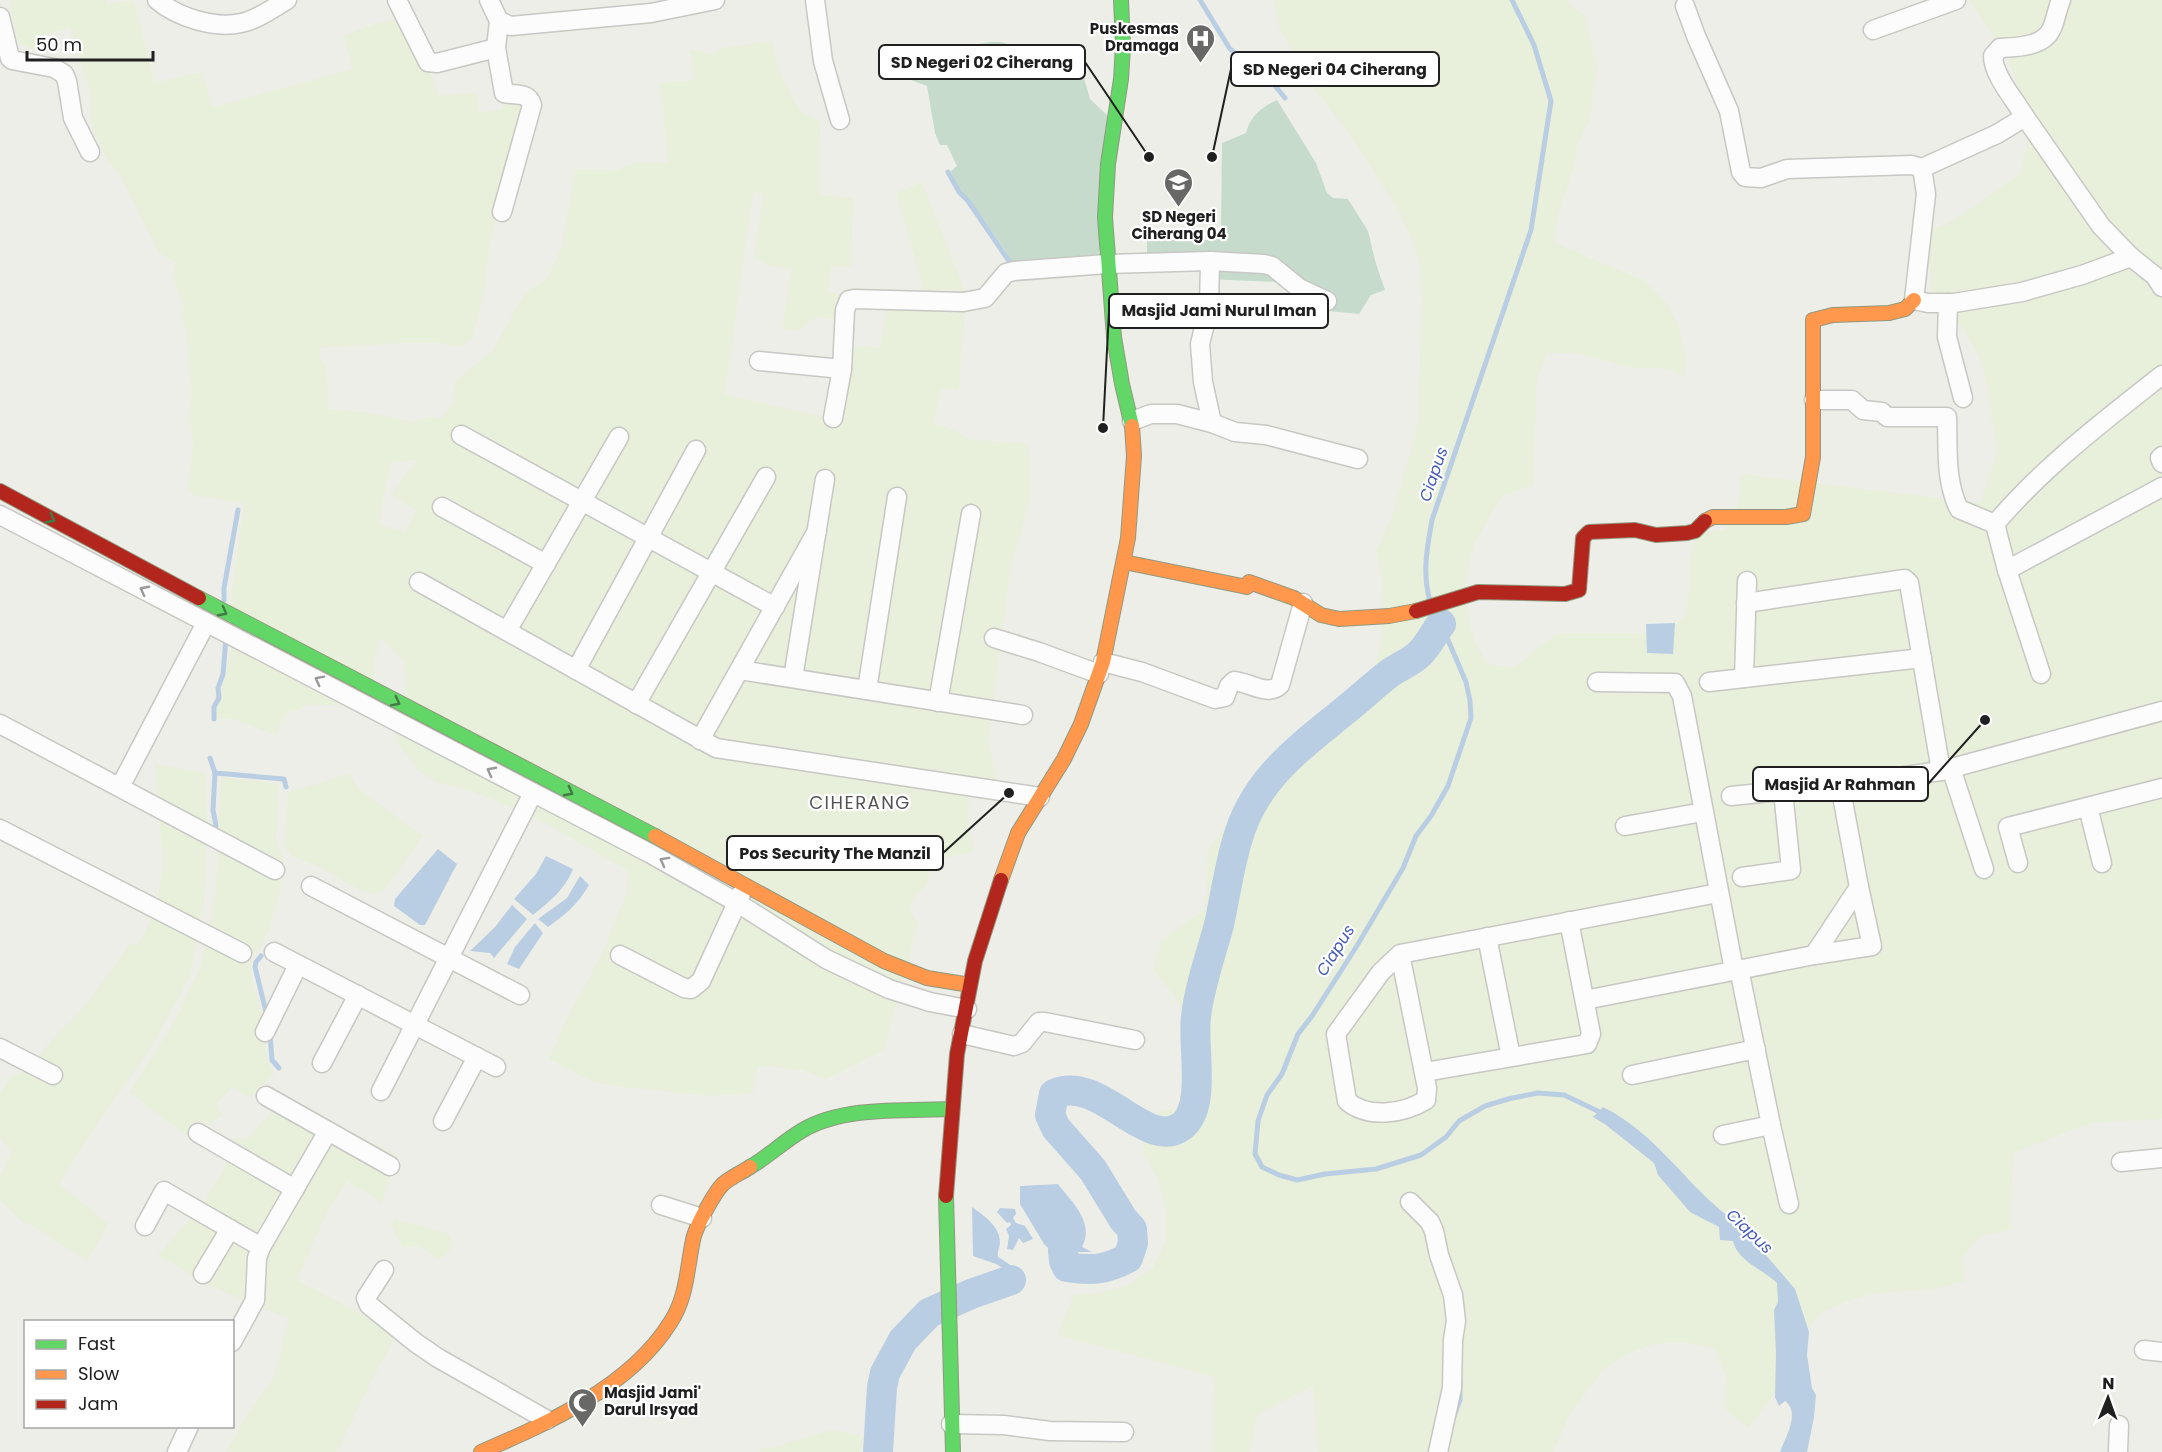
<svg xmlns="http://www.w3.org/2000/svg" width="2162" height="1452" viewBox="0 0 2162 1452" font-family="Poppins,sans-serif">
  <style>
    .farmland { fill: #e8efdb; fill-rule: evenodd }
    .cemetery { fill: #c6dbcc }
    .water { fill: #bacee3 }
    .lines { fill: none; stroke-linecap: round; stroke-linejoin: round }
    .stream { stroke: #bacee3; stroke-width: 5 }
    .river { stroke: #bacee3; stroke-width: 30 }
    .street-casing { stroke: #c7c7c4; stroke-width: 21 }
    .fast-casing { stroke: #90997f; stroke-width: 16 }
    .slow-casing { stroke: #90997f; stroke-width: 16 }
    .jam-casing { stroke: #90997f; stroke-width: 16 }
    .street { stroke: #fcfcfc; stroke-width: 18 }
    .fast { stroke: #63d668; stroke-width: 14 }
    .slow { stroke: #ff974d; stroke-width: 14 }
    .jam { stroke: #b3261e; stroke-width: 14 }
    .oneway { stroke: #427b44 }
    .oneway2 { stroke: #999 }
    .labels { text-anchor: middle; stroke-width: 4.5; stroke-linejoin: round; paint-order: stroke }
    .poi-label { font-size: 15px; font-weight: bold; fill: #202020; stroke: #fff; text-anchor: end }
    .water-label { font-size: 16px; font-style: italic; fill: #465cb5; stroke: #fff }
    .quarter-label { font-size: 18px; letter-spacing: 1.5px; fill: #535353; stroke: #fff }
    .leader { fill: none; stroke: #202020; stroke-width: 2 }
    .callout-dot { fill: #202020; stroke: #fff; stroke-width: 2 }
    .callout { fill: #fff; stroke: #202020; stroke-width: 2 }
    .callout-label { font-size: 16px; text-anchor: middle; font-weight: bold; fill: #202020 }
  </style>
  <rect width="100%" height="100%" fill="#eeeee8"/>
  <g class="farmland">
    <path d="M11 0H106L107 4 134 0 155 83 201 72 213 107 353 69 343 36 375 24 409 16 439 96 476 92 479 112 503 110V99L531 101 501 193 490 243 483 300 472 339 460 347 440 343H402L319 348 320 359 327 366 328 409 370 413 404 420 415 421 429 417H437L440 420 452 404 455 381 492 351 525 293 548 278 562 245 575 169 617 170 633 163H668L660 83 694 80 691 49 710 54 722 48 772 41 779 69 788 90 801 111 820 122 819 195 853 198 851 267H831L828 293 848 295 844 321 817 317 808 322 802 329 795 331 782 329 791 269 769 266 754 256 763 193 753 192 725 395 835 419 848 345 880 348 887 306 925 295 896 193 922 182 965 292V311L959 389 941 388 934 424 955 430 967 439 1028 444 1031 497 1011 566 988 741 1000 794 969 785 968 821 974 851 935 860 926 886 916 894 910 909 913 917 918 923 884 1050 825 1080 814 1074 802 1070 758 1066 753 1092 744 1094 707 1096 615 1086 593 1082 572 1071 549 1059 565 1022 603 952 627 892 628 871 545 823 492 799 468 790 438 783 420 772 398 744 395 729 397 712 406 692 404 662 380 637 381 634 374 662 375 677 363 705H309L287 713 280 723 277 736 234 719H215L218 706 221 701V689L231 650 232 592 244 503 193 495 188 488 193 442 189 420 191 391 186 330 181 315 183 306 173 278 175 262 159 253 122 178 109 162 95 135 90 116 91 97 70 28 41 36 38 51 19 44 10 6ZM417 460 391 494 416 510 405 533 379 524 386 484 393 462Z"/>
    <polygon points="1274,0 1565,0 1586,17 1597,68 1590,118 1578,143 1574,168 1557,218 1555,243 1645,281 1665,301 1678,324 1685,351 1685,376 1663,368 1634,368 1576,353 1547,353 1537,378 1533,486 1502,495 1476,541 1468,566 1465,591 1468,618 1476,643 1487,664 1514,667 1558,633 1663,633 1684,618 1689,589 1689,560 1698,533 1725,530 1739,503 1741,474 1980,503 1998,448 1991,417 1988,388 1980,359 1965,331 1945,310 1931,288 1927,232 1952,221 1975,206 2019,174 2027,147 2029,116 2007,56 1969,0 2162,0 2162,1119 2090,1123 2013,1153 2010,1230 1981,1236 1963,1256 1964,1281 1935,1289 1875,1293 1848,1301 1822,1312 1804,1333 1782,1385 1748,1428 1725,1409 1726,1376 1714,1349 1683,1342 1654,1344 1625,1355 1601,1372 1569,1416 1553,1452 1318,1452 1313,1386 1258,1414 1250,1452 1213,1452 1214,1377 1057,1335 1074,1295 1099,1293 1126,1286 1152,1269 1166,1242 1166,1211 1159,1181 1144,1155 1141,1126 1162,1111 1178,1107 1186,1080 1187,1019 1172,993 1153,970 1161,941 1205,909 1208,851 1240,805 1252,778 1303,758 1321,735 1335,710 1356,691 1374,670 1381,642 1382,580 1376,551 1393,514 1418,422 1422,300 1420,266 1411,237 1398,209 1347,131 1309,82 1279,27"/>
    <polygon points="155,764 206,773 207,822 204,902 190,976 150,1049 98,1122 59,1184 108,1224 87,1261 29,1223 26,1225 0,1200 0,1177 11,1151 0,1138 0,1094 11,1077 26,1070 60,1031 83,1008 131,943 138,946 156,909 163,867"/>
    <polygon points="351,773 353,781 361,791 423,836 385,889 374,894 362,891 319,867 294,857 285,847 287,793"/>
    <polygon points="221,777 279,784 276,841 284,863 280,869 281,886 270,927 260,947 251,958 251,974 265,1032 267,1058 274,1074 249,1098 233,1087 216,1104 223,1115 190,1138 129,1092 175,1021 200,967 209,932 216,885"/>
    <polygon points="282,1100 397,1155 382,1203 347,1181 325,1216 297,1280 398,1333 374,1376 337,1452 226,1452 249,1411 274,1377 289,1318 255,1306 197,1279 158,1255 204,1203 225,1167 234,1137 246,1140"/>
    <polygon points="395,1219 446,1233 452,1240 449,1252 438,1260 426,1249 417,1246 403,1248 391,1224"/>
    <polygon points="831,1430 862,1436 861,1452 760,1452 761,1449 774,1447"/>
  </g>
  <g class="cemetery">
    <polygon points="991,42 1001,42 1073,63 1082,71 1090,99 1111,119 1098,262 1013,267 1005,250 969,199 959,190 951,171 957,166 947,145 940,145 935,133 927,86 908,79 904,60 913,54"/>
    <path d="M1277 100 1316 163 1327 193 1333 198 1348 199 1368 231 1376 264 1385 290 1371 295 1359 314 1298 308 1296 293 1281 282 1204 279 1205 269 1147 268V240H1215L1221 229 1222 143 1246 133C1250 116 1262 107 1277 100Z"/>
  </g>
  <g class="water">
    <polygon points="1675,623 1673,654 1647,653 1646,624"/>
    <polygon points="438,849 457,864 425,925 420,925 394,906 395,899"/>
    <path d="M546 856 573 869C564 891 550 901 533 915L514 899 536 874Z"/>
    <path d="M580 876 589 885C578 904 565 915 548 927L538 919 567 898Z"/>
    <polygon points="512,905 527,919 494,958 490,953 470,951 495,927"/>
    <polygon points="535,923 543,933 519,969 507,964 515,947"/>
    <path d="M1603 1107C1655 1133 1682 1179 1725 1214 1736 1213 1742 1222 1750 1230H1756L1761 1238 1760 1248 1795 1289 1809 1332 1807 1355 1812 1388 1816 1395 1814 1417 1807 1452H1780C1785 1437 1801 1413 1785 1401L1779 1406 1775 1397 1776 1354 1774 1310 1778 1302 1777 1283C1763 1269 1738 1262 1733 1241L1720 1240 1719 1227 1690 1212 1658 1175 1654 1163 1606 1125 1593 1117Z"/>
    <path d="M1058 1184C1072 1202 1095 1223 1082 1247L1092 1252H1052L1044 1244 1020 1204V1186Z"/>
    <path d="M972 1207C983 1215 1000 1226 1000 1242 1000 1248 997 1250 998 1257 1010 1264 1024 1273 1022 1288L1013 1285C1004 1262 994 1264 973 1256Z"/>
    <polygon points="1000,1208 1015,1209 1016,1214 1013,1218 1016,1223 1025,1226 1033,1239 1023,1243 1019,1238 1013,1250 1007,1249 1009,1236 1006,1229 1011,1225 1010,1222 1007,1223 997,1212"/>
  </g>
  <g class="lines">
    <g class="stream">
      <polyline points="1200,0 1230,49 1267,76 1285,98"/>
      <polyline points="948,172 959,192 968,201 1009,261"/>
      <polyline points="224,600 224,588 238,510"/>
      <path d="M1430 601C1422 573 1427 548 1432 520L1531 230 1551 101 1534 45 1512 0"/>
      <polyline points="1436,612 1466,682 1470,701 1471,718 1448,786 1431,816 1416,836 1403,868 1355,949 1312,1016 1298,1034 1282,1074 1267,1095 1258,1121 1255,1154 1262,1167 1279,1175 1297,1180 1325,1174 1376,1169 1421,1155 1446,1137 1459,1121 1485,1106 1508,1099 1538,1093 1564,1095 1604,1114"/>
      <polyline points="214,719 214,707 219,698 218,688 223,674 226,638"/>
      <polyline points="210,758 215,773"/>
      <polyline points="216,826 213,810 215,773 284,779 286,787"/>
      <polyline points="261,956 256,962 255,967 267,1016"/>
      <polyline points="270,1034 272,1060 279,1068"/>
      <polyline points="1453,1419 1460,1400 1460,1379"/>
    </g>
    <g class="river">
      <path d="M1063 1251 1064 1261 1067 1267C1093 1271 1105 1270 1128 1258L1133 1243 1132 1229 1123 1219 1093 1170 1056 1128 1050 1115 1054 1094C1099 1073 1147 1153 1182 1126 1207 1107 1192 1045 1196 1017 1199 988 1211 954 1219 925 1225 897 1229 868 1237 841 1254 778 1301 747 1348 708 1362 697 1375 684 1390 673 1398 667 1409 663 1417 656 1427 648 1433 634 1441 624"/>
      <polyline points="878,1452 882,1387 885,1373 903,1340 929,1313 971,1294 1011,1280"/>
    </g>
    <defs>
      <g id="street">
        <path d="M157 0C177 17 214 29 241 23 257 20 273 8 287 0"/>
        <polyline points="397,0 428,62 437,63 496,48"/>
        <polyline points="489,0 499,21 511,26 651,13 715,0"/>
        <polyline points="815,0 823,61 840,120"/>
        <path d="M1685 6 1696 36 1729 111 1741 172 1745 177 1761 178 1787 169 1912 165 1922 168 1997 134 2025 117C2015 100 1993 75 1993 56L2000 48C2018 47 2044 47 2052 28 2056 19 2057 9 2061 0"/>
        <polyline points="0,17 10,58 12,60 54,68 64,74 67,81 73,118 90,152"/>
        <path d="M499 21 496 48 504 93C515 96 528 91 532 105L502 212"/>
        <polyline points="1873,30 1956,0"/>
        <polyline points="2025,117 2101,226 2131,257 2155,276 2162,287"/>
        <polyline points="1922,168 1926,194 1914,300 1928,303 1954,303 2022,292 2082,275 2131,257"/>
        <polyline points="1210,261 1209,307 1200,344 1203,382 1212,423"/>
        <polyline points="1948,303 1947,337 1963,398"/>
        <polyline points="759,361 842,369"/>
        <path d="M1814 400H1852L1863 410 1882 412 1887 417H1947C1948 448 1945 481 1959 509L1995 524"/>
        <polyline points="833,418 842,369 845,310 849,300 854,299 963,302 985,298 1006,273 1014,271 1107,264 1210,261 1264,264 1272,266 1299,288 1327,301"/>
        <polyline points="1132,421 1151,414 1177,414 1212,423 1235,432 1266,435 1358,459"/>
        <polyline points="461,435 775,607"/>
        <polyline points="2162,456 2160,458 2162,463"/>
        <polyline points="442,507 546,564"/>
        <polyline points="0,515 651,854 736,902 826,959 889,989 930,1002 967,1009"/>
        <polyline points="2007,570 2162,487"/>
        <polyline points="419,582 716,748 1040,797"/>
        <polyline points="1746,603 1905,579 1909,583 1941,771"/>
        <polyline points="507,631 619,437"/>
        <polyline points="994,638 1039,652 1099,674"/>
        <path d="M1103 662 1142 672 1215 699 1225 697 1229 686 1234 681C1249 682 1268 697 1280 685L1303 603"/>
        <polyline points="576,670 696,450"/>
        <polyline points="740,670 1023,715"/>
        <path d="M2041 674 2007 570 1995 524C2043 467 2104 421 2162 375"/>
        <polyline points="793,678 825,479"/>
        <polyline points="1744,678 1747,581"/>
        <polyline points="1597,682 1675,683 1682,696 1734,970"/>
        <polyline points="1709,682 1922,658"/>
        <polyline points="867,690 897,497"/>
        <polyline points="938,702 971,514"/>
        <polyline points="636,704 766,477"/>
        <polyline points="0,724 275,870"/>
        <polyline points="700,740 817,531"/>
        <polyline points="1951,768 1984,869"/>
        <polyline points="120,787 206,623"/>
        <polyline points="1731,796 1840,785"/>
        <polyline points="2088,807 2102,863"/>
        <polyline points="1625,826 1703,812"/>
        <polyline points="0,829 242,953"/>
        <polyline points="2018,863 2008,827 2162,788"/>
        <polyline points="1742,877 1791,870 1783,791"/>
        <polyline points="311,886 520,995"/>
        <polyline points="1487,937 1511,1057"/>
        <polyline points="274,952 496,1067"/>
        <path d="M1400 954 1427 1088 1426 1100C1403 1114 1368 1119 1347 1101L1336 1034 1381 972 1400 954 1718 893"/>
        <polyline points="620,955 684,988 691,989 701,981 741,894"/>
        <polyline points="1814,955 1872,946 1859,887"/>
        <polyline points="1739,969 1771,1125 1789,1204"/>
        <polyline points="1585,1000 1814,955 1859,887 1840,785 1941,771 2162,711"/>
        <polyline points="265,1032 298,965"/>
        <polyline points="962,1034 1014,1046 1022,1043 1039,1022 1045,1022 1135,1040"/>
        <polyline points="0,1048 53,1075"/>
        <polyline points="322,1063 358,995"/>
        <polyline points="1425,1072 1587,1044 1591,1034 1569,921"/>
        <polyline points="1632,1075 1756,1049"/>
        <polyline points="381,1091 533,793"/>
        <polyline points="266,1096 390,1166"/>
        <polyline points="443,1121 477,1057"/>
        <polyline points="198,1133 295,1189"/>
        <polyline points="1723,1135 1771,1125"/>
        <polyline points="2121,1162 2162,1158"/>
        <polyline points="1410,1202 1430,1222 1434,1231 1439,1255 1453,1295 1456,1321 1453,1340 1452,1388 1438,1452"/>
        <polyline points="661,1205 702,1218"/>
        <polyline points="145,1226 164,1191 261,1247"/>
        <polyline points="384,1270 366,1298 369,1305 416,1343 438,1358 547,1420"/>
        <polyline points="203,1274 230,1229"/>
        <polyline points="232,1342 255,1300 257,1258 261,1247 328,1131"/>
        <polyline points="2144,1350 2162,1352"/>
        <polyline points="951,1424 1004,1425 1050,1431 1124,1432"/>
        <polyline points="177,1452 189,1426"/>
        <polyline points="2118,1452 2119,1425"/>
      </g>
      <g id="fast">
        <polyline points="1121,0 1123,46 1121,79 1108,164 1105,217 1114,337 1122,384 1132,426"/>
        <polyline points="199,598 655,836"/>
        <path d="M750 1167C769 1156 784 1141 803 1130 844 1106 905 1111 952 1109"/>
        <polyline points="946,1196 953,1452"/>
      </g>
      <g id="slow">
        <polyline points="1705,521 1713,517 1786,517 1803,514 1813,457 1813,320 1833,315 1889,313 1905,309 1914,300"/>
        <polyline points="1124,562 1247,587 1249,582 1294,598 1321,615 1339,619 1389,616 1416,611"/>
        <polyline points="655,836 884,961 927,978 970,985"/>
        <polyline points="1001,880 1018,833 1064,759 1081,724 1103,662 1128,538 1134,456 1132,426"/>
        <path d="M481 1452C548 1423 630 1387 670 1323 687 1298 687 1268 693 1240 695 1228 714 1193 723 1184 731 1177 741 1173 750 1167"/>
      </g>
      <g id="jam">
        <polyline points="0,491 199,598"/>
        <polyline points="1416,611 1478,592 1565,594 1579,590 1583,538 1589,532 1635,530 1656,535 1687,533 1695,531 1705,521"/>
        <polyline points="946,1196 957,1054 975,961 1001,880"/>
      </g>
    </defs>
    <use href="#street" class="street-casing"/>
    <use href="#fast" class="fast-casing"/>
    <use href="#slow" class="slow-casing"/>
    <use href="#jam" class="jam-casing"/>
    <use href="#street" class="street"/>
    <use href="#fast" class="fast"/>
    <use href="#slow" class="slow"/>
    <use href="#jam" class="jam"/>
  </g>
  <defs><path id="oneway-chevron" d="M-2-3.5L2.5 0L-2 3.5" fill="none" stroke-width="1.6" stroke-linecap="round" stroke-linejoin="round" transform="scale(1.5)"/></defs>
  <g class="oneway">
    <use href="#oneway-chevron" transform="translate(51 519) rotate(28)"/>
    <use href="#oneway-chevron" transform="translate(223 612) rotate(28)"/>
    <use href="#oneway-chevron" transform="translate(396 702) rotate(27)"/>
    <use href="#oneway-chevron" transform="translate(569 792) rotate(28)"/>
  </g>
  <g class="oneway2">
    <use href="#oneway-chevron" transform="translate(144 590) rotate(-152)"/>
    <use href="#oneway-chevron" transform="translate(319 680) rotate(-153)"/>
    <use href="#oneway-chevron" transform="translate(491 771) rotate(-152)"/>
    <use href="#oneway-chevron" transform="translate(664 861) rotate(-151)"/>
  </g>
  <defs>
    <symbol id="hospital-pin" viewBox="-11 -11 22 30"><path d="M0 17L-7.5 6A9.5 9.5 0 1 1 7.5 6Z" fill="#686866" stroke="#fff"/><path d="M-5-5h3v3.5h4V-5h3V5h-3V1.5h-4V5h-3Z" fill="#fff"/></symbol>
    <symbol id="school-pin" viewBox="-11 -11 22 30"><path d="M0 17L-7.5 6A9.5 9.5 0 1 1 7.5 6Z" fill="#686866" stroke="#fff"/><path d="M0-5L7-2L0 1L-7-2ZM-4 1L0 2.5L4 1V4Q0 6-4 4Z" fill="#fff"/></symbol>
    <symbol id="mosque-pin" viewBox="-11 -11 22 30"><path d="M0 17L-7.5 6A9.5 9.5 0 1 1 7.5 6Z" fill="#686866" stroke="#fff"/><path d="M3.5-4.9A6 6 0 1 0 3.5 4.9A5 5 0 1 1 3.5-4.9Z" fill="#fff"/></symbol>
  </defs>
  <g fill-rule="evenodd">
    <use href="#hospital-pin" x="1184" y="22" width="33" height="45"/>
    <use href="#school-pin" x="1162" y="166" width="33" height="45"/>
    <use href="#mosque-pin" x="566" y="1386" width="33" height="45"/>
  </g>
  <g class="labels">
    <g class="poi-label">
      <text x="1179" y="34">Puskesmas<tspan x="1179" dy="17">Dramaga</tspan></text>
      <text x="1179" y="222" text-anchor="middle">SD Negeri<tspan x="1179" dy="17">Ciherang 04</tspan></text>
      <text x="604" y="1398" text-anchor="start">Masjid Jami'<tspan x="604" dy="17">Darul Irsyad</tspan></text>
    </g>
    <g class="water-label">
      <text transform="translate(1433 474) rotate(-71)" y="6">Ciapus</text>
      <text transform="translate(1335 950) rotate(-58)" y="6">Ciapus</text>
      <text transform="translate(1750 1231) rotate(43)" y="6">Ciapus</text>
    </g>
    <g class="quarter-label">
      <text x="860" y="809">CIHERANG</text>
    </g>
  </g>
  <path class="leader" d="M1149 157L1085 62M1212 157L1231 69M1103 428L1109 311M1985 720L1928 784M1009 793L943 853"/>
  <g class="callout-dot">
    <circle cx="1149" cy="157" r="6"/>
    <circle cx="1212" cy="157" r="6"/>
    <circle cx="1103" cy="428" r="6"/>
    <circle cx="1985" cy="720" r="6"/>
    <circle cx="1009" cy="793" r="6"/>
  </g>
  <g class="callout">
    <rect x="879" y="45" width="206" height="34" rx="6"/>
    <rect x="1231" y="52" width="208" height="34" rx="6"/>
    <rect x="1109" y="294" width="219" height="34" rx="6"/>
    <rect x="1753" y="767" width="175" height="34" rx="6"/>
    <rect x="727" y="836" width="216" height="34" rx="6"/>
  </g>
  <g class="callout-label">
    <text x="982" y="68">SD Negeri 02 Ciherang</text>
    <text x="1335" y="75">SD Negeri 04 Ciherang</text>
    <text x="1219" y="316">Masjid Jami Nurul Iman</text>
    <text x="1840" y="790">Masjid Ar Rahman</text>
    <text x="835" y="859">Pos Security The Manzil</text>
  </g>
  <rect x="24" y="1320" width="210" height="108" fill="#ffffff" stroke="#a6a6a6" stroke-width="1.5"/>
  <rect x="36" y="1340" width="30" height="9" fill="#63d668" stroke="#a6a6a6" stroke-width="1.5"/>
  <text x="78" y="1350" font-size="18" fill="#202020">Fast</text>
  <rect x="36" y="1370" width="30" height="9" fill="#ff974d" stroke="#a6a6a6" stroke-width="1.5"/>
  <text x="78" y="1380" font-size="18" fill="#202020">Slow</text>
  <rect x="36" y="1400" width="30" height="9" fill="#b3261e" stroke="#a6a6a6" stroke-width="1.5"/>
  <text x="78" y="1410" font-size="18" fill="#202020">Jam</text>
  <g transform="translate(2108 1398) rotate(1)" stroke="#ffffff" stroke-width="4.5" paint-order="stroke">
  <path d="M0-4.5L10 22L0 15L-10 22Z" fill="#202020"/>
  <text y="-9" font-size="16" font-weight="bold" text-anchor="middle" fill="#202020">N</text>
  </g>
  <path d="M27 51v9h126v-9" fill="none" stroke="#202020" stroke-width="3"/>
  <text x="36" y="51" font-size="18" fill="#202020" stroke="#ffffff" stroke-width="4.5" paint-order="stroke">50 m</text>
</svg>
